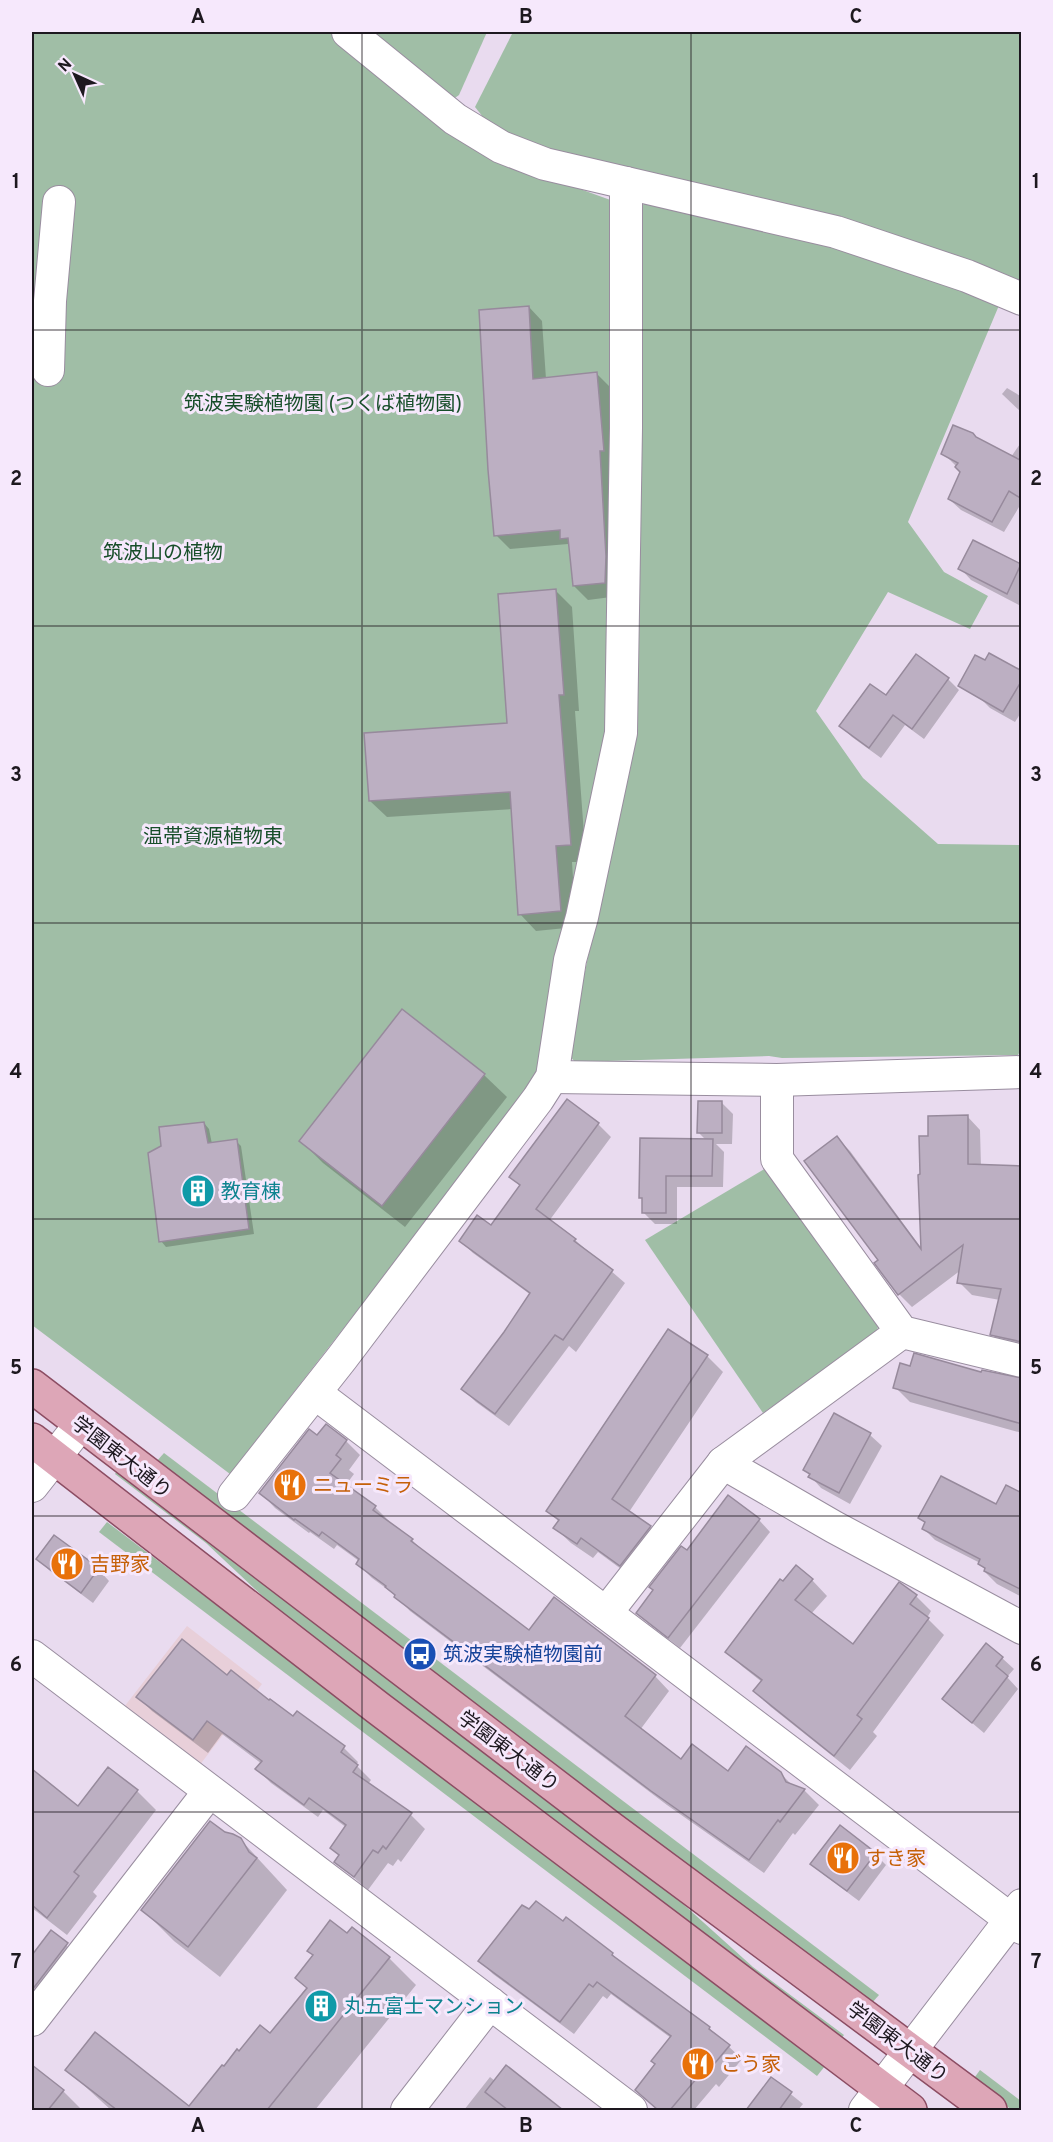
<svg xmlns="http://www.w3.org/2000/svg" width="1053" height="2142" viewBox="0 0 1053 2142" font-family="Overpass,'Noto Sans JP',sans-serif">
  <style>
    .commercial { fill: #e8cfd9 }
    .green { fill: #a0bea6 }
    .shadow { fill: #0003 }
    .building { fill: #bcafc2; stroke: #978a9c; stroke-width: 1.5 }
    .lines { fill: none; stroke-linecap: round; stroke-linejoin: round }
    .minor-casing { stroke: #998d9f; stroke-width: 34 }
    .major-casing { stroke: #8c4d63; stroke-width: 36 }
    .minor { stroke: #fff; stroke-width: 32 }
    .major { stroke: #dda6b7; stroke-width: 33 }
    .grid { fill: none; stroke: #1d181f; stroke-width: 1.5; stroke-opacity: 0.55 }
    .labels { text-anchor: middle; stroke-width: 6; stroke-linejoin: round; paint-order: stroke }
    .park-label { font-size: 20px; fill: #174e29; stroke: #f6e8fc }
    .culture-label { font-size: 20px; fill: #0d838f; stroke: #f6e8fc; text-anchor: start }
    .street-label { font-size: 20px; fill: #1d181f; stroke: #f6e8fc }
    .food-label { font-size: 20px; fill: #c56008; stroke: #f6e8fc; text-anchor: start }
    .transit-label { font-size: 20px; fill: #164399; stroke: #f6e8fc; text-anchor: start }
    .neatline { fill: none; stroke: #1d181f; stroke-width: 2 }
    .grid-label { font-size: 20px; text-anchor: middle; font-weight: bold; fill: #1d181f }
  </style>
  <rect width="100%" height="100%" fill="#e9dbef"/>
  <polygon class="commercial" points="187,1626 262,1684 199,1766 124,1707"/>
  <g class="green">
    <polygon points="32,32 331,32 456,138 491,157 616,202 608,735 567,933 533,1085 230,1474 32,1325"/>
    <polygon points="370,32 487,32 459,95 452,100"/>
    <polygon points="513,32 1021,32 1021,282 514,138 483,117 475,107"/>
    <polygon points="646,200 829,242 1000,303 908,522 944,572 988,596 970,629 888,592 816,711 863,778 938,844 1021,845 1021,1049 1018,1055 782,1058 769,1056 575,1062 568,1054 634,734 640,210"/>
    <polygon points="766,1168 879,1318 877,1333 763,1413 645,1240"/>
    <polygon points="164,1453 879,1995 871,2004 156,1462"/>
    <polygon points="117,1471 673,1895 753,1967 844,2035 841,2039 287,1619 206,1543 115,1474"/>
    <polygon points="107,1522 825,2066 817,2076 99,1532"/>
    <polygon points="980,2070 1021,2101 1021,2110 1012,2110 972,2081"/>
  </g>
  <g class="shadow">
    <polygon points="529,307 542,321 546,379 597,374 611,388 619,596 588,600 574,586 571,547 568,544 510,549 496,535"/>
    <polygon points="1007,388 1022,397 1022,413 1002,394"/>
    <polygon points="1022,441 1022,502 1004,532 961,510 949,499 962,472 943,453 1011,457"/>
    <polygon points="973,542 1022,566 1022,599 1019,605 971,580 960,568"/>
    <polygon points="556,591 572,607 579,711 575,711 586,862 572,862 576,927 536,931 520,914 513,809 387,817 370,801 509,724"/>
    <polygon points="1022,673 1022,711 1015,722 990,708 979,697"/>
    <polygon points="948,679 959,690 924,739 905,725 881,758 852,737 841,726 886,697"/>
    <polygon points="402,1011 484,1075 507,1097 405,1227 323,1163 301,1141"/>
    <polygon points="721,1102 733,1114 732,1144 716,1144 724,1152 723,1187 677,1187 677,1224 655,1224 643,1212 643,1200 641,1197 706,1140 699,1133"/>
    <polygon points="967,1116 980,1130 981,1167 1022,1168 1022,1351 1005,1347 992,1334 1000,1300 972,1295 959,1282 961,1270 912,1307 899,1294 880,1261 837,1138 850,1151 922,1249 930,1138"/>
    <polygon points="204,1123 209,1129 212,1144 236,1141 241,1146 254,1234 166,1247 161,1241"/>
    <polygon points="598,1124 611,1137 549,1221 575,1240 625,1283 576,1352 569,1346 509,1426 476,1402 463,1389 531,1295 473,1253 461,1241 491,1228 521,1187 511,1177"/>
    <polygon points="707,1356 723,1372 629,1512 650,1527 666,1543 636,1580 598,1552 593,1558 571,1543 555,1528 559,1522 548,1510"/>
    <polygon points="911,1368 982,1374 1022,1380 1022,1433 910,1402 895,1387"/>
    <polygon points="870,1435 882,1446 850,1504 821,1488 805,1470"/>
    <polygon points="317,1438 346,1441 360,1455 349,1470 354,1474 345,1486 375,1507 389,1521 388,1523 412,1540 426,1554 530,1632 655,1676 669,1691 640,1730 681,1761 728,1773 780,1773 793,1786 804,1790 819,1805 795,1835 793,1833 764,1873 667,1805 410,1611 394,1594 372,1578 358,1564 359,1561 337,1545 334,1549 310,1532 309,1533 275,1508 261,1493"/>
    <polygon points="1022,1495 1022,1597 997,1584 986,1573 986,1570 980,1563 935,1540 924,1529 926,1524 920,1518 996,1506"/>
    <polygon points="759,1520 770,1532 680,1648 649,1624 638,1613 687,1552"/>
    <polygon points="54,1537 98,1569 109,1581 93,1603 49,1570 38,1559"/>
    <polygon points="812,1580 827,1596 811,1614 853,1646 916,1596 931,1611 927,1618 944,1635 873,1732 877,1736 850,1770 771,1707 755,1691 762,1682 743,1667 727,1652 783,1583"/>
    <polygon points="1002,1658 1014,1669 1007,1677 1018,1689 984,1733 944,1699"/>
    <polygon points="228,1677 344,1748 358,1762 356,1765 371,1780 368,1784 411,1815 425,1829 401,1862 398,1859 393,1866 388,1863 368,1890 336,1862 340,1856 332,1848 347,1828 323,1810 318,1817 271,1783 257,1769 262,1764 222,1734 208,1753 152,1711 138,1697"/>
    <polygon points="32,1771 79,1808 137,1791 156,1810 93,1892 97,1896 67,1935 32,1908 32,1909"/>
    <polygon points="225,1834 240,1839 287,1890 220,1977 174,1941 143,1910"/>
    <polygon points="875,1854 886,1865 859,1901 824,1875 812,1863"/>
    <polygon points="566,1919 612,1954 626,1967 709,2028 742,2059 719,2087 716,2084 694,2110 658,2110 637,2090 657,2064 671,2038 611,1994 607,1999 603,1996 574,2034 493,1974 480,1961 563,1923"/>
    <polygon points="51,1932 86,1963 32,2032 32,1957"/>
    <polygon points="347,1935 389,1958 416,1985 315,2110 111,2110 67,2070 189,2108 240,2053 270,2035"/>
    <polygon points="32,2067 63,2091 82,2110 32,2110"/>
    <polygon points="506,2067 561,2110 464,2110 490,2077 495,2081"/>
    <polygon points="772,2079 803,2104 798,2110 754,2110 750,2107"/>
  </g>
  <g class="building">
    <polygon points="529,306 533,379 597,372 604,451 600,451 606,556 605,583 573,586 568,538 560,539 560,530 494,536 488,470 479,310"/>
    <polygon points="953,425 973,433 976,437 1022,461 1022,499 1009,491 992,522 948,499 960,472 955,467 958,463 941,454"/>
    <polygon points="973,540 1021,564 1007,594 958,569"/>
    <polygon points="556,589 564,695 559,695 571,845 556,846 561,911 518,915 510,792 369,801 364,733 507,723 498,594"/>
    <polygon points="989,653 1022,671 1022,680 1003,712 958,686 975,655 985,660"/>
    <polygon points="916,654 949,678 912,729 893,715 869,748 839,726 870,684 886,695"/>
    <polygon points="402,1009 485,1074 382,1206 299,1141"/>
    <polygon points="567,1099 599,1123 536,1209 576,1239 574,1241 613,1270 563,1340 555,1335 495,1414 461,1389 504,1332 530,1293 459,1241 477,1215 491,1225 520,1185 509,1177"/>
    <polygon points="698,1101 722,1101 722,1133 697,1133"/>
    <polygon points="968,1115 968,1164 1022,1166 1022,1342 990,1335 1001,1289 957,1283 963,1245 898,1295 874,1263 878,1260 804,1161 837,1136 921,1249 918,1175 920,1174 919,1136 928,1136 928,1116"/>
    <polygon points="204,1122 208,1143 237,1139 249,1229 159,1242 148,1153 161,1146 159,1127"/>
    <polygon points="640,1138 713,1139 712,1176 666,1176 666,1213 642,1213 642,1198 639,1198"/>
    <polygon points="668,1329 708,1355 612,1499 651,1526 620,1566 581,1538 577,1544 553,1528 559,1520 546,1511"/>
    <polygon points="914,1353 981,1372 982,1370 1022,1378 1022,1424 893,1388 900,1363 910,1366"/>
    <polygon points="834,1413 871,1433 839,1493 808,1477 810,1474 803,1470"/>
    <polygon points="326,1424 347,1440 336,1455 341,1459 330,1473 376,1506 373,1510 413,1539 411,1541 529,1630 554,1597 656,1675 625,1716 681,1759 692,1744 728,1771 746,1746 781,1772 786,1782 805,1789 780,1822 778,1820 749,1860 651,1791 394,1597 395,1595 385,1587 386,1586 356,1564 359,1559 322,1532 319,1536 295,1519 294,1520 259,1493 309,1429 317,1435"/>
    <polygon points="941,1476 996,1504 1006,1485 1022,1493 1022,1590 984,1571 985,1568 978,1564 980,1559 922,1529 925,1522 918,1518"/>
    <polygon points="728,1495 760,1519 668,1638 636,1613 653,1590 649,1587 681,1546 687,1550"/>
    <polygon points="54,1535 99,1568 81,1593 36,1559"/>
    <polygon points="796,1565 813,1579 795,1600 853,1644 899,1582 917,1595 910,1604 929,1618 857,1715 862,1719 834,1756 753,1691 762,1680 725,1652 780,1579 783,1581"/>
    <polygon points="182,1639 227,1675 231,1670 269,1700 270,1699 293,1716 297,1711 345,1746 341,1752 358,1765 353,1772 412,1813 386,1849 383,1846 378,1853 373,1850 354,1877 334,1862 339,1855 330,1848 346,1825 309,1798 304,1805 255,1769 262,1761 207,1721 193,1740 136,1697"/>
    <polygon points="986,1643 1003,1657 996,1666 1008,1676 972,1723 942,1699"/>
    <polygon points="108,1767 138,1790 74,1872 79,1876 47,1918 32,1905 32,1769 78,1806"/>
    <polygon points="210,1821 225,1832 233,1834 241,1838 249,1852 257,1858 188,1947 141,1910"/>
    <polygon points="840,1825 876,1853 847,1891 810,1864"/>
    <polygon points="536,1901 563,1921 566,1917 613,1953 612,1955 710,2027 709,2029 730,2045 705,2075 702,2072 670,2110 658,2110 635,2090 655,2064 651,2061 671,2036 597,1982 593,1987 589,1984 560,2022 478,1961 522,1905 529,1909"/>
    <polygon points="330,1920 347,1933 352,1927 390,1957 267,2110 117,2110 65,2070 95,2032 189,2106 222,2065 224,2066 237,2049 239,2051 260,2025 270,2033 307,1988 295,1978 313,1955 307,1951"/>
    <polygon points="51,1930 68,1943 32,1990 32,1955"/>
    <polygon points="32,2065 64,2090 48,2110 32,2110"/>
    <polygon points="506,2065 563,2110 508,2110 485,2092"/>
    <polygon points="771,2077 792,2092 779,2110 746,2110"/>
  </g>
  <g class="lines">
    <defs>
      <g id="minor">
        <polyline points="348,32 455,119 501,147 545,164 836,232 967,276 1022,299"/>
        <polyline points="48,370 50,301 59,202"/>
        <polyline points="552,1077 777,1080 1022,1072"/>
        <polyline points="777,1080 777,1159 902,1332 1022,1361"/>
        <polyline points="315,1393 1022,1928"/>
        <polyline points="723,1463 834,1527 1022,1628"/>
        <polyline points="32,1486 80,1425"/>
        <polyline points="234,1495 342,1358 538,1099 552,1077 570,960 582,917 621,733 626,428 626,183"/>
        <polyline points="606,1613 723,1463 902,1332"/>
        <polyline points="32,1656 631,2110"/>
        <polyline points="32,2020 209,1792"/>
        <polyline points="407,2110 490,2003"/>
        <polyline points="865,2110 1022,1905"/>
      </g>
      <g id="major">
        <polyline points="32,1386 609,1827 990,2110"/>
        <polyline points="32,1440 378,1708 910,2110"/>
      </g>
    </defs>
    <use href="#minor" class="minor-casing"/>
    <use href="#major" class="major-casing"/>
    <use href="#minor" class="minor"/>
    <use href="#major" class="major"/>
  </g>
  <path class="grid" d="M362 32V2110M691 32V2110M32 330H1022M32 626H1022M32 923H1022M32 1219H1022M32 1516H1022M32 1812H1022"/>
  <defs>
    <symbol id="building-disc" viewBox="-11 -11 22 22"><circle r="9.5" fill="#0f9aa8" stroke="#f6e8fc"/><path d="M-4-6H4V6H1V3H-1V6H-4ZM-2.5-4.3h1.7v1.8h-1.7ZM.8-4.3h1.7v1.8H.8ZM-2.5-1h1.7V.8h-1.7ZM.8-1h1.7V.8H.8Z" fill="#fff"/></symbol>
    <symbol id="restaurant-disc" viewBox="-11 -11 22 22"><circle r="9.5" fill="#e8710a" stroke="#f6e8fc"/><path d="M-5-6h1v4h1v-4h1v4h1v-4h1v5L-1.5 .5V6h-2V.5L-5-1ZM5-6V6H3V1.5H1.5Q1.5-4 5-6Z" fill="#fff"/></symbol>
    <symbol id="bus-disc" viewBox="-11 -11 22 22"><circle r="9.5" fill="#1a4fb4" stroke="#f6e8fc"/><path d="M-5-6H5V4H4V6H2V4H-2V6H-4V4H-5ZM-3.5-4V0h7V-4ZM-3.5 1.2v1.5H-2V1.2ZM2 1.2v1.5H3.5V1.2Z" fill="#fff"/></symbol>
  </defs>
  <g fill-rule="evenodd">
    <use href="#building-disc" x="179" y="1172" width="38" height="38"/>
    <use href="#restaurant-disc" x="271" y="1466" width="38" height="38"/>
    <use href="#restaurant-disc" x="48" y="1545" width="38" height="38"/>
    <use href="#bus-disc" x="401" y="1635" width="38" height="38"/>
    <use href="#restaurant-disc" x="824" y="1839" width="38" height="38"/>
    <use href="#building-disc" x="302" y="1987" width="38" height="38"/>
    <use href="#restaurant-disc" x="679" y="2045" width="38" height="38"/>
  </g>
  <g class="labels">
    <g class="park-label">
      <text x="323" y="410">筑波実験植物園 (つくば植物園)</text>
      <text x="163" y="559">筑波山の植物</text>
      <text x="213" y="843">温帯資源植物東</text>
    </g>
    <g class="culture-label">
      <text x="221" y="1198">教育棟</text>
      <text x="344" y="2013">丸五富士マンション</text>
    </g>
    <g class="street-label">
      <text transform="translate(122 1457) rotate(38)" y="7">学園東大通り</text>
      <text transform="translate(509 1751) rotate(37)" y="7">学園東大通り</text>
      <text transform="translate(898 2042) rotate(37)" y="7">学園東大通り</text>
    </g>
    <g class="food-label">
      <text x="313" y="1492">ニューミラ</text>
      <text x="90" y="1571">吉野家</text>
      <text x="866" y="1865">すき家</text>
      <text x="721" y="2071">ごう家</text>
    </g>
    <g class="transit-label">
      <text x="443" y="1661">筑波実験植物園前</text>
    </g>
  </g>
  <rect width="1053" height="2142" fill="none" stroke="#f6e8fc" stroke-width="66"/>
  <g transform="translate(75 75) rotate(315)" stroke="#f6e8fc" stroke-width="4.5" paint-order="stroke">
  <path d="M0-4.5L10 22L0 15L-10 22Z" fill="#1d181f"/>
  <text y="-9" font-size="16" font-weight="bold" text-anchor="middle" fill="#1d181f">N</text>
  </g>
  <rect x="33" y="33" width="987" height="2076" class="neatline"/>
  <g class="grid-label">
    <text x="198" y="23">A</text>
    <text x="526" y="23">B</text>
    <text x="856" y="23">C</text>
    <text x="16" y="188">1</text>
    <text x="1036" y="188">1</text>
    <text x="16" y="485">2</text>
    <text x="1036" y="485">2</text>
    <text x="16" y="781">3</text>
    <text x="1036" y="781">3</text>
    <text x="16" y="1078">4</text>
    <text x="1036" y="1078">4</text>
    <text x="16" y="1374">5</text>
    <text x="1036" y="1374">5</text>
    <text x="16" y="1671">6</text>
    <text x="1036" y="1671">6</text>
    <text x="16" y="1968">7</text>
    <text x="1036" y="1968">7</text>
    <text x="198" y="2132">A</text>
    <text x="526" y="2132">B</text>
    <text x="856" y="2132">C</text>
  </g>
</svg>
